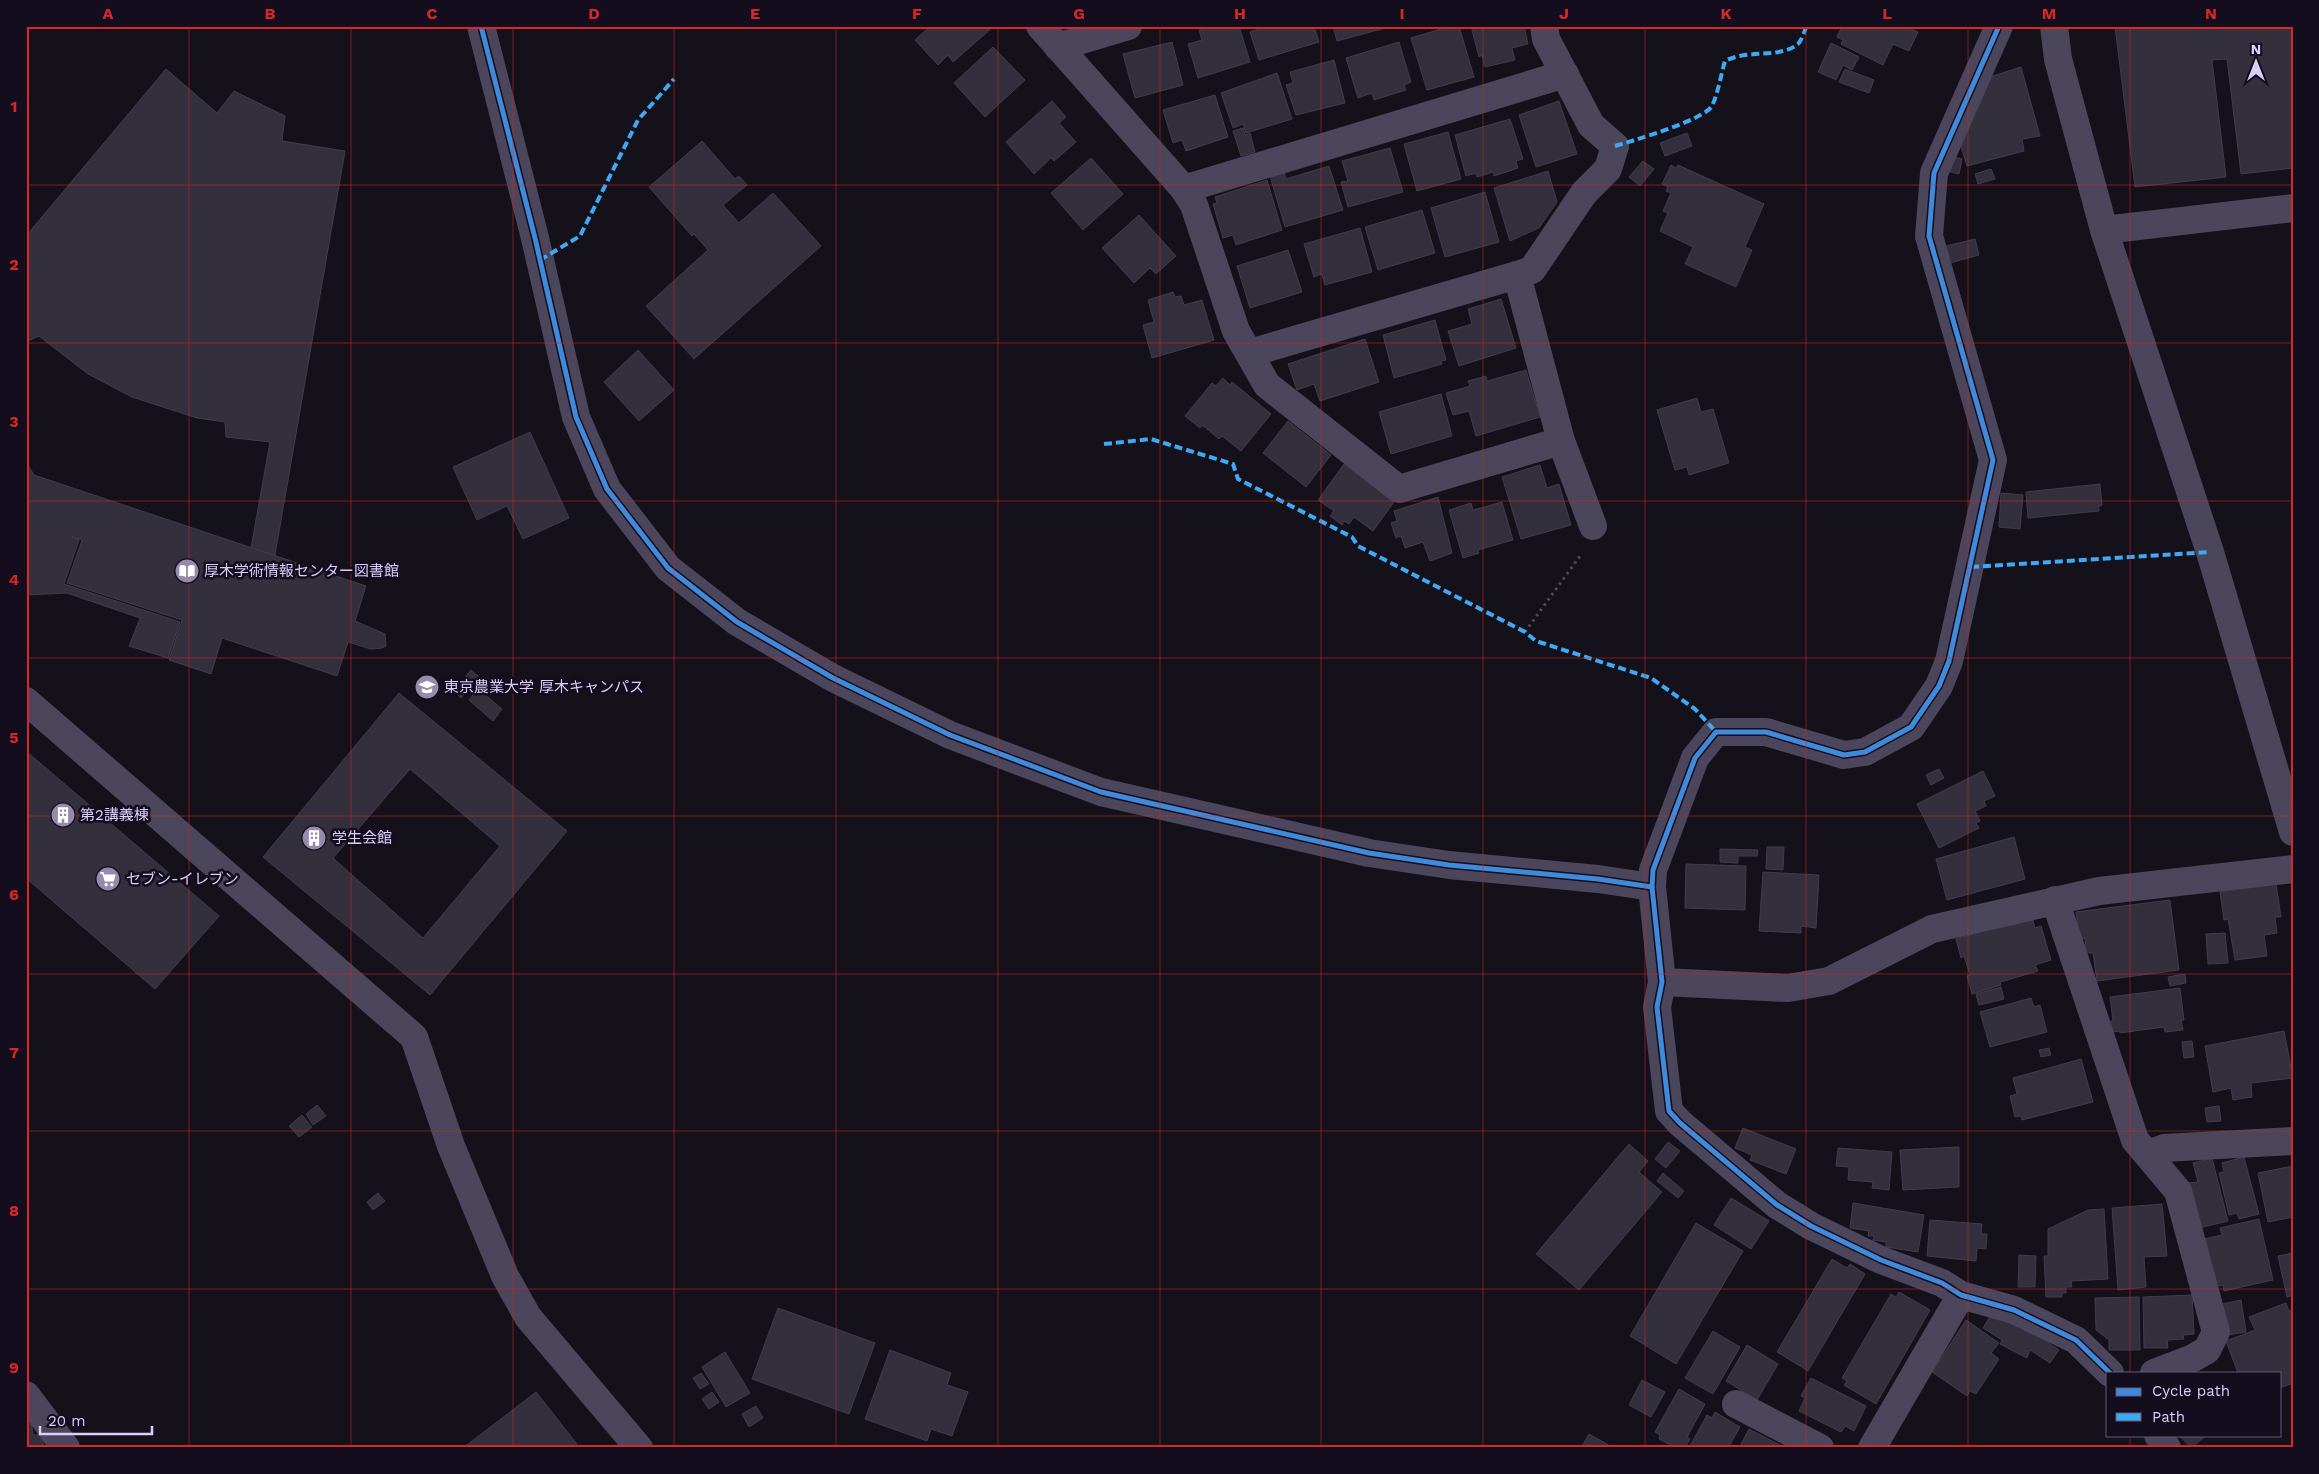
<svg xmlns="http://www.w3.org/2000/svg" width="2319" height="1474" viewBox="0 0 2319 1474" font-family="'Work Sans','Noto Sans JP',sans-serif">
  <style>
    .building { fill: #342f3c; stroke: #423b4d; fill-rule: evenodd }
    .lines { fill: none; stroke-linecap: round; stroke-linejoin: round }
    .path { stroke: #474d5b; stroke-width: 3; stroke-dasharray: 2.5 4; stroke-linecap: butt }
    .minor { stroke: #4b465b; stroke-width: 28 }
    .quiet { stroke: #3fa9f5; stroke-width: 4; stroke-dasharray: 8 4; stroke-linecap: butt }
    .cycleway-casing { stroke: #130d1e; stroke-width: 8 }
    .cycleway { stroke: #408adc; stroke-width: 5 }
    .grid { fill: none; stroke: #d62828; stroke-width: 1; stroke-opacity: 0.55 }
    .labels { text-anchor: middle; stroke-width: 5; stroke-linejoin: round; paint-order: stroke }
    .poi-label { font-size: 15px; fill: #dccdfc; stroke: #130d1e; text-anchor: start }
    .neatline { fill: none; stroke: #d62828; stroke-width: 2 }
    .grid-label { font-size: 16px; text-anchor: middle; font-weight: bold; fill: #d62828 }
  </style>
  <rect width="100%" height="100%" fill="#14111a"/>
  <g class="building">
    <polygon points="924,26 994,26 953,62 948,55 938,65 915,40 927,29"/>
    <polygon points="1211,26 1239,26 1250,62 1198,78 1188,44 1202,40 1199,30"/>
    <polygon points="1267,26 1314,26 1319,42 1259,60 1250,32"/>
    <polygon points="1333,26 1389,26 1389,27 1337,41"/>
    <polygon points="1451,26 1459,26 1474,77 1427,90 1411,38"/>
    <polygon points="1471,26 1524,26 1528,44 1512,48 1515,60 1485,67 1482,55 1479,57"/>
    <polygon points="1842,26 1913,26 1911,29 1918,32 1909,51 1893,44 1883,65 1841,44 1843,40 1837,37"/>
    <polygon points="2115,26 2293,26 2293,168 2241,174 2227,59 2212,60 2226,177 2135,187"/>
    <polygon points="1172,42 1183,85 1135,98 1123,54"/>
    <polygon points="1399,42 1411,82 1404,85 1406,90 1374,100 1372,93 1358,98 1346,58"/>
    <polygon points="1831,43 1859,57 1852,70 1843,65 1836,80 1818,72"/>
    <polygon points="993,47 1025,80 985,117 954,83"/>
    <polygon points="1334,60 1345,103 1296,115 1286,85 1293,83 1290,72"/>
    <polygon points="2021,67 2040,136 2022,139 2024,151 1967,166 1960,143 1983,79"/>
    <polygon points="166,69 217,113 234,91 285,116 282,141 345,151 275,555 251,548 270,442 226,437 225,422 197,418 132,397 88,374 39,336 26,342 26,236"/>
    <polygon points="1845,69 1874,80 1869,93 1839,82"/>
    <polygon points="1277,73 1292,119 1246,133 1243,124 1233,128 1221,93"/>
    <polygon points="1215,95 1228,137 1186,151 1182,140 1173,143 1163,110"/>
    <polygon points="1052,101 1066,117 1059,123 1076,142 1054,161 1051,158 1034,174 1006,142"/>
    <polygon points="1559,101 1577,154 1536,167 1519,115"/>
    <polygon points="1510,119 1523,159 1516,161 1518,168 1494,176 1493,172 1477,177 1476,173 1466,176 1455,135"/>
    <polygon points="1243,128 1245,135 1250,133 1255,152 1241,156 1233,131"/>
    <polygon points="1448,132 1461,179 1417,191 1404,144"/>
    <polygon points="1687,133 1692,146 1665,156 1660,143"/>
    <polygon points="702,141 735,179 739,176 747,185 723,205 739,223 773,193 821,246 694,359 646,306 708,250 694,234 692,236 649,187"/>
    <polygon points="1390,148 1403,192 1348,207 1341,182 1348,181 1342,161"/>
    <polygon points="1954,157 1962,159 1959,174 1950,172"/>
    <polygon points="1091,158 1123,194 1083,230 1051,193"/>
    <polygon points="1643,161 1654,169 1640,186 1629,177"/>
    <polygon points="1671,165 1676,168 1678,165 1764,204 1745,247 1752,250 1736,287 1685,264 1693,247 1660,231 1668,213 1663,211 1671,193 1666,191 1668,187 1662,184"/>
    <polygon points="1329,166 1343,210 1285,227 1270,176 1284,171 1286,179"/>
    <polygon points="1991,169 1995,179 1978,184 1975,174"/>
    <polygon points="1548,171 1557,202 1539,228 1510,241 1494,188"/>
    <polygon points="1267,180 1282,230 1236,245 1233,235 1223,238 1213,204 1217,203 1215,197"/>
    <polygon points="1485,192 1499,242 1445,257 1431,208"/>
    <polygon points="1422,210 1435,253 1378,270 1365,227"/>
    <polygon points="1139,215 1176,256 1156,274 1150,268 1134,283 1102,248"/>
    <polygon points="1360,228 1372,272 1325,285 1322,274 1314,277 1304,244"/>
    <polygon points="1975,239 1979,255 1950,263 1946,246"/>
    <polygon points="1288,250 1302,292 1250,308 1237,266"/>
    <polygon points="1173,292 1175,297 1181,296 1184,305 1202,300 1214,340 1152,358 1143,325 1154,322 1148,300"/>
    <polygon points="1501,299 1516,348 1459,366 1448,331 1472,324 1468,309"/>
    <polygon points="1435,320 1446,360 1441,361 1442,364 1394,378 1383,335"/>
    <polygon points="1365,339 1379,382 1320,401 1314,384 1297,390 1288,364"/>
    <polygon points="638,350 674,390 639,421 604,382"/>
    <polygon points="1526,370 1540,417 1476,436 1469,411 1453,415 1446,393 1470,386 1468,381 1486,376 1487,381"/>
    <polygon points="1223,378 1230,385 1232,382 1271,414 1241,451 1222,436 1219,439 1202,425 1200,428 1185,416 1212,383 1216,386"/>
    <polygon points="1441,394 1452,436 1391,454 1379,412"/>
    <polygon points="1697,398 1701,412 1713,409 1729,463 1689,475 1687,467 1675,470 1657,410"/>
    <polygon points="1288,421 1331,455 1306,487 1263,453"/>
    <polygon points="530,432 569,518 523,539 507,506 477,520 453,467"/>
    <polygon points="26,462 34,475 366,586 355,621 385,634 386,646 382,648 371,649 348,642 337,676 222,638 211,674 169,660 182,620 67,583 82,540 71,536 79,540 64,584 180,622 168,658 129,646 140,618 67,593 26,595"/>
    <polygon points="1344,464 1394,502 1373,531 1354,517 1349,524 1344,521 1342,525 1330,516 1334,511 1318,500"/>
    <polygon points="1540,465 1547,488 1559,484 1571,525 1521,539 1502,477"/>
    <polygon points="2100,484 2102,505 2099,506 2099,511 2028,518 2026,492"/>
    <polygon points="2001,493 2023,495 2020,529 1999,527"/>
    <polygon points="1438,497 1452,553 1430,561 1423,542 1405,548 1401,536 1396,538 1391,523 1397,521 1394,511"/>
    <polygon points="1502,502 1513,540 1478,550 1479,553 1463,558 1449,510 1471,503 1473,510"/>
    <polygon points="471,670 479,677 461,698 454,691"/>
    <polygon points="478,689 502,709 493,721 469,700"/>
    <path d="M399 693 567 831 430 995 263 857ZM410 769 500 846 423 938 333 858Z"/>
    <polygon points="26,751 219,916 155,989 26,878"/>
    <polygon points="1939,769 1944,778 1931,785 1926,775"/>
    <polygon points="1983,771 1995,796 1984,801 1986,806 1975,811 1980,821 1976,823 1979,828 1939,848 1917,804"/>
    <polygon points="2014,837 2025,879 1947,900 1936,859"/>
    <polygon points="1767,847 1784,847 1783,870 1766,869"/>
    <polygon points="1720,849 1758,850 1757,856 1738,856 1738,863 1720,862"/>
    <polygon points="1686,864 1746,866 1745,910 1685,908"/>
    <polygon points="1763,872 1819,875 1816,928 1801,926 1801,933 1759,931"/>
    <polygon points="2276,884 2281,917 2275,917 2277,933 2264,935 2267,956 2235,960 2228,919 2224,920 2220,892"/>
    <polygon points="2170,900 2179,970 2097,981 2093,953 2086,953 2085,938 2080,939 2076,912"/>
    <polygon points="2032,917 2035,928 2041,926 2051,960 2035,965 2038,971 2000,982 2001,985 1972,994 1967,976 1970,975 1964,956 1961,958 1956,939"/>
    <polygon points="2225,933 2228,963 2208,964 2206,934"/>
    <polygon points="2185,974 2186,983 2170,986 2168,977"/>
    <polygon points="2001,987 2004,999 1979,1005 1976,994"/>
    <polygon points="2180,988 2184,1020 2181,1020 2183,1030 2165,1032 2164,1027 2120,1033 2120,1031 2112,1032 2111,1021 2113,1021 2110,997"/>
    <polygon points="2031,998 2034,1007 2040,1005 2047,1032 1990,1047 1980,1012"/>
    <polygon points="2284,1031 2293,1078 2251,1083 2252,1097 2233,1100 2231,1088 2213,1092 2205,1046"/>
    <polygon points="2192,1041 2194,1057 2184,1058 2182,1042"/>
    <polygon points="2049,1048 2051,1055 2041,1057 2039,1050"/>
    <polygon points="2081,1059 2093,1102 2022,1120 2021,1116 2015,1117 2010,1096 2017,1094 2013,1078"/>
    <polygon points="317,1105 326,1116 313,1125 306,1114"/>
    <polygon points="2219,1106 2221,1121 2207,1122 2205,1108"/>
    <polygon points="302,1115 312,1127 299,1137 289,1126"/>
    <polygon points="1743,1128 1796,1149 1786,1174 1750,1160 1752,1155 1735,1148"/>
    <polygon points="1668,1142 1680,1151 1666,1168 1655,1159"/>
    <polygon points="1629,1144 1648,1161 1639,1172 1662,1192 1579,1290 1536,1254"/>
    <polygon points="1959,1147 1959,1187 1903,1190 1900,1150"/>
    <polygon points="1838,1148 1892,1152 1889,1190 1872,1188 1873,1182 1848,1180 1849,1167 1836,1166"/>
    <polygon points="2244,1157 2259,1214 2239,1219 2237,1213 2229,1215 2219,1173 2224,1172 2222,1163"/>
    <polygon points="2212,1158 2228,1221 2199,1228 2188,1183 2198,1182 2193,1163"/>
    <polygon points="2293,1166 2293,1217 2268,1222 2258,1173"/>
    <polygon points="1663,1173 1684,1191 1678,1198 1657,1181"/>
    <polygon points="378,1193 385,1201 373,1210 367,1202"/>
    <polygon points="1731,1198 1769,1221 1751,1249 1714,1225"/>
    <polygon points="1853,1203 1924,1215 1918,1252 1886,1247 1886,1242 1873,1240 1874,1236 1868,1236 1869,1231 1850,1228"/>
    <polygon points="2162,1204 2167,1256 2144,1257 2146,1287 2118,1290 2112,1208"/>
    <polygon points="2104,1209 2108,1279 2071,1281 2072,1287 2066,1287 2066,1293 2062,1293 2062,1297 2046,1297 2044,1256 2048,1256 2048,1229 2088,1210"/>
    <polygon points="2259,1219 2273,1280 2224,1291 2223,1285 2215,1287 2204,1239 2222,1235 2220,1228"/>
    <polygon points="1930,1220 1982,1224 1981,1234 1987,1234 1986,1249 1977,1248 1976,1261 1927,1256"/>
    <polygon points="1696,1223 1743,1251 1676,1364 1630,1336"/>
    <polygon points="2293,1253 2293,1295 2287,1297 2278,1256"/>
    <polygon points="2019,1255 2036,1256 2035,1287 2018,1287"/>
    <polygon points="1832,1259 1847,1268 1850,1264 1865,1274 1808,1371 1777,1352"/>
    <polygon points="1899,1292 1930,1310 1876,1404 1844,1385 1847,1381 1842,1378 1891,1294 1896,1297"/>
    <polygon points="2192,1295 2194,1334 2183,1335 2184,1339 2167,1340 2168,1348 2144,1348 2143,1297"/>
    <polygon points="2139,1297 2140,1350 2109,1350 2109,1340 2096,1330 2095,1298"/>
    <polygon points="2241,1300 2246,1332 2227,1335 2222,1304"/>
    <polygon points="2286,1303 2289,1311 2293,1310 2293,1383 2280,1388 2280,1373 2238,1373 2226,1341 2255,1330 2249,1317"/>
    <polygon points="778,1308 875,1343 849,1414 752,1379"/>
    <polygon points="1992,1313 2011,1324 2012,1322 2022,1325 2059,1350 2050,1363 2030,1350 2027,1358 2000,1344 2002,1340 1983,1328"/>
    <polygon points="1966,1320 1999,1343 1991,1353 1999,1359 1976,1394 1970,1391 1967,1396 1932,1372"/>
    <polygon points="1713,1331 1740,1347 1713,1394 1685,1378"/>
    <polygon points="1747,1345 1778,1364 1757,1400 1726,1381"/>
    <polygon points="890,1350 951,1373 947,1385 968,1392 952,1436 931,1429 927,1441 865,1419"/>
    <polygon points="725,1352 750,1393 726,1407 702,1367"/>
    <polygon points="701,1373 709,1384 700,1389 693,1378"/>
    <polygon points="1811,1378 1866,1406 1854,1431 1845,1426 1841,1432 1799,1411 1805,1398 1801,1396"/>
    <polygon points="1642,1380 1665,1392 1651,1417 1629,1405"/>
    <polygon points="1679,1389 1705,1404 1687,1437 1690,1439 1685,1448 1676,1448 1659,1439 1660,1435 1655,1432"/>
    <polygon points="536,1392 577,1444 572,1448 463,1448"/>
    <polygon points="712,1392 719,1402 709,1409 702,1399"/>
    <polygon points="756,1406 763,1418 749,1427 742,1414"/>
    <polygon points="1715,1412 1740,1427 1728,1448 1690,1446 1707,1415 1712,1418"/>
    <polygon points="31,1422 33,1435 42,1435 44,1448 26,1448 26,1423"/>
    <polygon points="1749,1429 1784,1447 1783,1448 1739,1448"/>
    <polygon points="1589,1434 1614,1448 1581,1448"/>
    <polygon points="2179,1435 2207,1435 2191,1448"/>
  </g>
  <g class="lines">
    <polyline class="path" points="1525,632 1580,556"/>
    <g class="minor">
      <polyline points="481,26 535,238 576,417 607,489 668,568 737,622 833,678 950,735 1101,792 1369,853 1449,865 1598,879 1652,887"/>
      <polyline points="1040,26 1184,189 1194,205 1236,331 1267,385 1399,489 1561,441"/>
      <polyline points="1544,26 1546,39 1591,125 1615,146 1608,169 1584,193 1532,270 1517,275 1561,441 1593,526"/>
      <polyline points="1999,26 1934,173 1929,236 1993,460 1949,661 1939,686 1911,727 1865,752 1844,755 1766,732 1716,732 1695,758 1653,870 1652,887 1662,982 1657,1007 1669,1111 1680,1123 1777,1205 1811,1226 1881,1260 1942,1283 1961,1295 2014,1310 2076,1340 2110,1373"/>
      <polyline points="2054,26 2058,59 2104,230 2210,552 2293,832"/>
      <polyline points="1058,47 1128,26"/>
      <polyline points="1184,189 1565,74"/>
      <polyline points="2104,230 2293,208"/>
      <polyline points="1250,353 1517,275"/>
      <polyline points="26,701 414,1037 451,1146 505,1276 528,1317 639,1448"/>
      <polyline points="2055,900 2135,1140 2178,1191 2216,1332 2207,1350 2193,1358 2154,1373"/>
      <polyline points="1662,982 1788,988 1829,981 1932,929 2099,891 2293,869"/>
      <polyline points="2148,1154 2164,1148 2293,1141"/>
      <polyline points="26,1395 66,1448"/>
      <polyline points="1736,1404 1820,1448"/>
      <polyline points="2158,1435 2167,1448"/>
      <polyline points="1872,1448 1961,1295"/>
    </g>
    <g class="quiet">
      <path d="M1615 146C1632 141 1704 120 1712 106 1718 93 1721 75 1725 61 1747 49 1780 59 1798 44 1802 40 1804 31 1807 26"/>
      <polyline points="540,260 580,236 638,120 674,79"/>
      <polyline points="1104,444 1151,439 1233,464 1238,479 1352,537 1358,546 1525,632 1536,641 1651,678 1695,709 1716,732"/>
      <polyline points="1971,567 2210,552"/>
    </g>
    <defs>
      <g id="cycleway">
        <polyline points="481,26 535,238 576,417 607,489 668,568 737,622 833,678 950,735 1101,792 1369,853 1449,865 1598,879 1652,887"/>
        <polyline points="1999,26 1934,173 1929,236 1993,460 1949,661 1939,686 1911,727 1865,752 1844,755 1766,732 1716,732 1695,758 1653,870 1652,887 1662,982 1657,1007 1669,1111 1680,1123 1777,1205 1811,1226 1881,1260 1942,1283 1961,1295 2014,1310 2076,1340 2110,1373"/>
      </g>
    </defs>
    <use href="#cycleway" class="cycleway-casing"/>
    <use href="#cycleway" class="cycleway"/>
  </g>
  <path class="grid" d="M189 26V1448M351 26V1448M513 26V1448M674 26V1448M836 26V1448M998 26V1448M1160 26V1448M1321 26V1448M1483 26V1448M1645 26V1448M1806 26V1448M1968 26V1448M2130 26V1373M26 185H2293M26 343H2293M26 501H2293M26 658H2293M26 816H2293M26 974H2293M26 1131H2293M26 1289H2293M2130 1435V1448"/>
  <defs>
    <symbol id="library-disc" viewBox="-11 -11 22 22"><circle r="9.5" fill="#968bad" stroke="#130d1e"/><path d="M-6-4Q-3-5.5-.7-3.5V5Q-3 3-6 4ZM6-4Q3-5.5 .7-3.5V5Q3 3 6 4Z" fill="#fff"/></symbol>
    <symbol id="university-disc" viewBox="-11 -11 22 22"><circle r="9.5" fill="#968bad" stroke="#130d1e"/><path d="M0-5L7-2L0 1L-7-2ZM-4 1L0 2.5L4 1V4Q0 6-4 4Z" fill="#fff"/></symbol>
    <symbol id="building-disc" viewBox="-11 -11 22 22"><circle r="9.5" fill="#968bad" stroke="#130d1e"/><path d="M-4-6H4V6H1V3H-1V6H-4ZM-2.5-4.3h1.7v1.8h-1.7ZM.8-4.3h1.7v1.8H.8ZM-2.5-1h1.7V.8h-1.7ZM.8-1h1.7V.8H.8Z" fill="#fff"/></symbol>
    <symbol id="supermarket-disc" viewBox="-11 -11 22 22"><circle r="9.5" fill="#968bad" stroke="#130d1e"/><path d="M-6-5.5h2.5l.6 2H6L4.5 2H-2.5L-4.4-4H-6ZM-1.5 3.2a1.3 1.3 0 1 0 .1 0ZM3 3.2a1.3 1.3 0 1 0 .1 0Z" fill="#fff"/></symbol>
  </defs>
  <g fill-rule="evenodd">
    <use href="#library-disc" x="173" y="557" width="28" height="28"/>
    <use href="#university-disc" x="413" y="673" width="28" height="28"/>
    <use href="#building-disc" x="49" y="801" width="28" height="28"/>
    <use href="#building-disc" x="300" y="824" width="28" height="28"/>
    <use href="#supermarket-disc" x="94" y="865" width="28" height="28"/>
  </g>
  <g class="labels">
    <g class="poi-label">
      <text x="204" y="576">厚木学術情報センター図書館</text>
      <text x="444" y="692">東京農業大学 厚木キャンパス</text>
      <text x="80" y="820">第2講義棟</text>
      <text x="332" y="843">学生会館</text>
      <text x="126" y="884">セブン-イレブン</text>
    </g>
  </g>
  <rect width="2319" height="1474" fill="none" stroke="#130d1e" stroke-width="55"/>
  <rect x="2106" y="1372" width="175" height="65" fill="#130d1e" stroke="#635a77"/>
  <rect x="2116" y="1388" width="25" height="8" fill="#408adc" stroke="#635a77"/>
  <text x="2152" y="1396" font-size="15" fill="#dccdfc">Cycle path</text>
  <rect x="2116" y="1413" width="25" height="8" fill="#3fa9f5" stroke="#635a77"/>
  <text x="2152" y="1422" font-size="15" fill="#dccdfc">Path</text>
  <g transform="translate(2256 62)" stroke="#130d1e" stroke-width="4" paint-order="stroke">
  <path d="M0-4L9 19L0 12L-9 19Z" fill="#dccdfc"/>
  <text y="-8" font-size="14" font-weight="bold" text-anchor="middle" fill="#dccdfc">N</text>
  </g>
  <path d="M40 1426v8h112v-8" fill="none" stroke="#dccdfc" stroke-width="2.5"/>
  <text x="48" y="1426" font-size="15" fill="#dccdfc" stroke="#130d1e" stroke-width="4" paint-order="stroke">20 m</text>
  <rect x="28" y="28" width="2264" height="1418" class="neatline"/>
  <g class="grid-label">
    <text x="108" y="19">A</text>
    <text x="270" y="19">B</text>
    <text x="432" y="19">C</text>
    <text x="594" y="19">D</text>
    <text x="755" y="19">E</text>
    <text x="917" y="19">F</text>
    <text x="1079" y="19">G</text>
    <text x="1240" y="19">H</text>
    <text x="1402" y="19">I</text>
    <text x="1564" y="19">J</text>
    <text x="1726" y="19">K</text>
    <text x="1887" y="19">L</text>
    <text x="2049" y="19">M</text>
    <text x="2211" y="19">N</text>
    <text x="14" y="112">1</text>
    <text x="14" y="270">2</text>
    <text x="14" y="427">3</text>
    <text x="14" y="585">4</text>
    <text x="14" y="743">5</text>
    <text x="14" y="900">6</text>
    <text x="14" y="1058">7</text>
    <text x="14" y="1216">8</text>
    <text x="14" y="1373">9</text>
  </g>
</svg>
